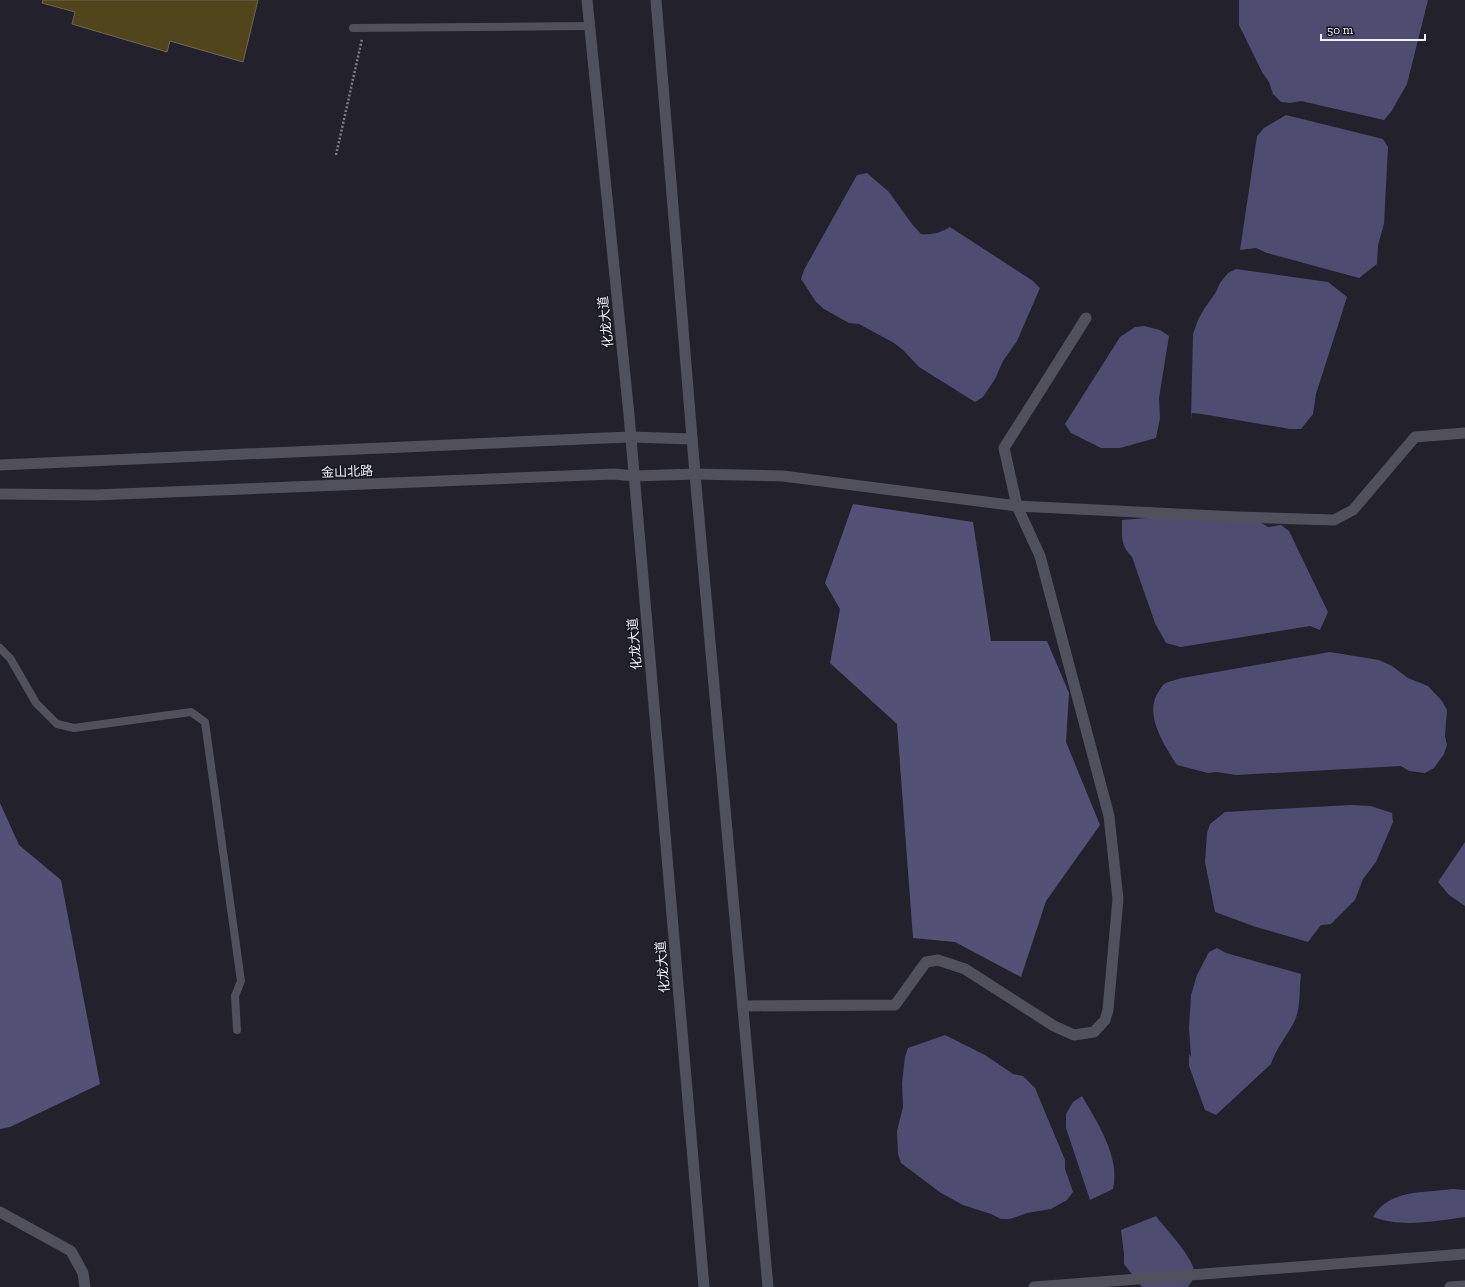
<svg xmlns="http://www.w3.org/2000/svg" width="1465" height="1287" viewBox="0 0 1465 1287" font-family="'Zilla Slab','Noto Sans SC',serif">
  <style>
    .forest { fill: #545176 }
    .water { fill: #4f4c71 }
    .building { fill: #51451c; stroke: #6c685b }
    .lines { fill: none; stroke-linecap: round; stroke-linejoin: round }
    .path { stroke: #7e7e87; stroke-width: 2.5; stroke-dasharray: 2 2; stroke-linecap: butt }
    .service { stroke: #51515e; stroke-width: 8 }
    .minor { stroke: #51515e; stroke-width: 11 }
    .tertiary { stroke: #51515e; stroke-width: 11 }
    .secondary { stroke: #51515e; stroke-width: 11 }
    .labels { text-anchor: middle; stroke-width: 3; stroke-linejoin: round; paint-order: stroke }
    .street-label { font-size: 13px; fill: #efeff6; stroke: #181822 }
  </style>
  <rect width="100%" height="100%" fill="#22212c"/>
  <g class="forest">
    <polygon points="853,504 973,522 991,641 1047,641 1069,693 1066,742 1100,825 1046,901 1021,977 955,942 913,938 897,724 830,663 840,609 825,583"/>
    <polygon points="0,803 19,845 61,880 100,1084 10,1127 0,1129"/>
  </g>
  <g class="water">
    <polygon points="1239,0 1428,0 1407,84 1391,112 1384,120 1301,101 1290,103 1281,102 1273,94 1269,82 1262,72 1239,25"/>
    <polygon points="1286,115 1383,139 1388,147 1384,224 1378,245 1377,264 1359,278 1267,253 1256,248 1240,250 1257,136 1264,128"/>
    <path d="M867 173 889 192 912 224 921 234C932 235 940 233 950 227L1033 281 1040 288 1017 341 1003 361 995 379 983 397 975 402 919 367 903 350 894 343 859 324 849 323 824 309 816 302 801 279 804 270 857 175Z"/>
    <polygon points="1236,269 1328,282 1347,297 1316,394 1313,414 1301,429 1290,429 1202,414 1192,413 1191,419 1193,334 1198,320 1204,309 1216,292 1220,283 1228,273"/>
    <polygon points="1144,326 1160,330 1169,336 1159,398 1160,418 1156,438 1120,448 1101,448 1071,433 1065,424 1120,337 1135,327"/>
    <path d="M1220 512 1260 522 1268 527 1281 525 1289 531 1328 612 1320 630 1310 626 1181 647 1166 643 1155 623 1132 557C1120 545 1122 536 1122 520Z"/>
    <path d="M1330 652 1379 660 1392 666 1408 678 1428 686 1442 701 1447 710 1445 736 1447 745 1444 754 1434 768 1425 773 1409 771 1401 766 1236 775 1217 772 1208 773 1177 765C1164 745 1143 713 1159 691 1160 689 1162 686 1164 684 1169 681 1176 680 1182 678Z"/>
    <polygon points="1350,805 1371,806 1392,813 1393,822 1376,862 1363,879 1355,900 1331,924 1321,925 1308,942 1256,927 1215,912 1205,862 1207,833 1210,824 1225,812"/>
    <polygon points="1465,842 1465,906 1449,895 1438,882"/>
    <path d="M1217 948 1226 953 1301 974C1299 989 1301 1007 1295 1020 1288 1035 1276 1048 1271 1064L1216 1115 1205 1110 1189 1066V1054L1191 1057 1189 1028 1191 995 1197 975 1209 952Z"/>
    <polygon points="945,1035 985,1055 1013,1074 1023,1076 1035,1088 1065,1160 1065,1169 1073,1192 1067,1200 1051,1209 1027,1213 1010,1219 1001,1219 991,1214 963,1205 941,1193 901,1163 898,1154 897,1131 903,1107 902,1083 905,1057 908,1048"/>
    <path d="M1082 1096C1097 1122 1121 1158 1113 1189L1090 1200 1066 1128V1114L1073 1102Z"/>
    <path d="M1452 1189 1465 1190V1217C1435 1221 1402 1228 1373 1217 1389 1189 1424 1193 1452 1189Z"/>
    <path d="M1156 1216C1165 1229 1198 1261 1194 1276 1193 1280 1190 1284 1188 1287H1142L1124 1264V1254L1121 1230Z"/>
  </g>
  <polygon class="building" points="43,0 258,0 243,62 170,41 167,52 72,24 75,12 42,3"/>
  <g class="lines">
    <polyline class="path" points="336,155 362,39"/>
    <g class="service">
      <polyline points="353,28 589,26"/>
      <polyline points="0,648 10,658 36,703 57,724 74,728 191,712 205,722 241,981 235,996 237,1030"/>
    </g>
    <g class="minor">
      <polyline points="1017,506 1237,517 1334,520 1353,510 1415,437 1465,433"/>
      <polyline points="743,1006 895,1005 926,962 938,960 965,969 1054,1026 1074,1035 1094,1032 1105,1020 1108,1010 1118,899 1109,816 1040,556 1017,506 1004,448 1086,318"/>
      <polyline points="0,1212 71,1251 83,1273 85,1287"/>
      <polyline points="1034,1287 1465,1254"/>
      <polyline points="1450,1287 1465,1286"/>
    </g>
    <g class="tertiary">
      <polyline points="0,465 605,438 631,437 692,439"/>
      <polyline points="0,494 95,495 614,474 634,476 695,474 783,476 1017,506"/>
    </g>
    <g class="secondary">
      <polyline points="587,0 629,415 704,1287"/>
      <polyline points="656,0 695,474 768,1287"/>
    </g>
  </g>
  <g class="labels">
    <g class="street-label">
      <text transform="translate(605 322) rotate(-96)" y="5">化龙大道</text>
      <text transform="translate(347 471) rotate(-2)" y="5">金山北路</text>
      <text transform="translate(634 644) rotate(-95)" y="5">化龙大道</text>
      <text transform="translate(662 967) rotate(-95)" y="5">化龙大道</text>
    </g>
  </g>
  <path d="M1321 34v6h104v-6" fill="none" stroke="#efeff6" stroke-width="2"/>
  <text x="1327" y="34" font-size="12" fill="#efeff6" stroke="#181822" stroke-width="3" paint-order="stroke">50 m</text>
</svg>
